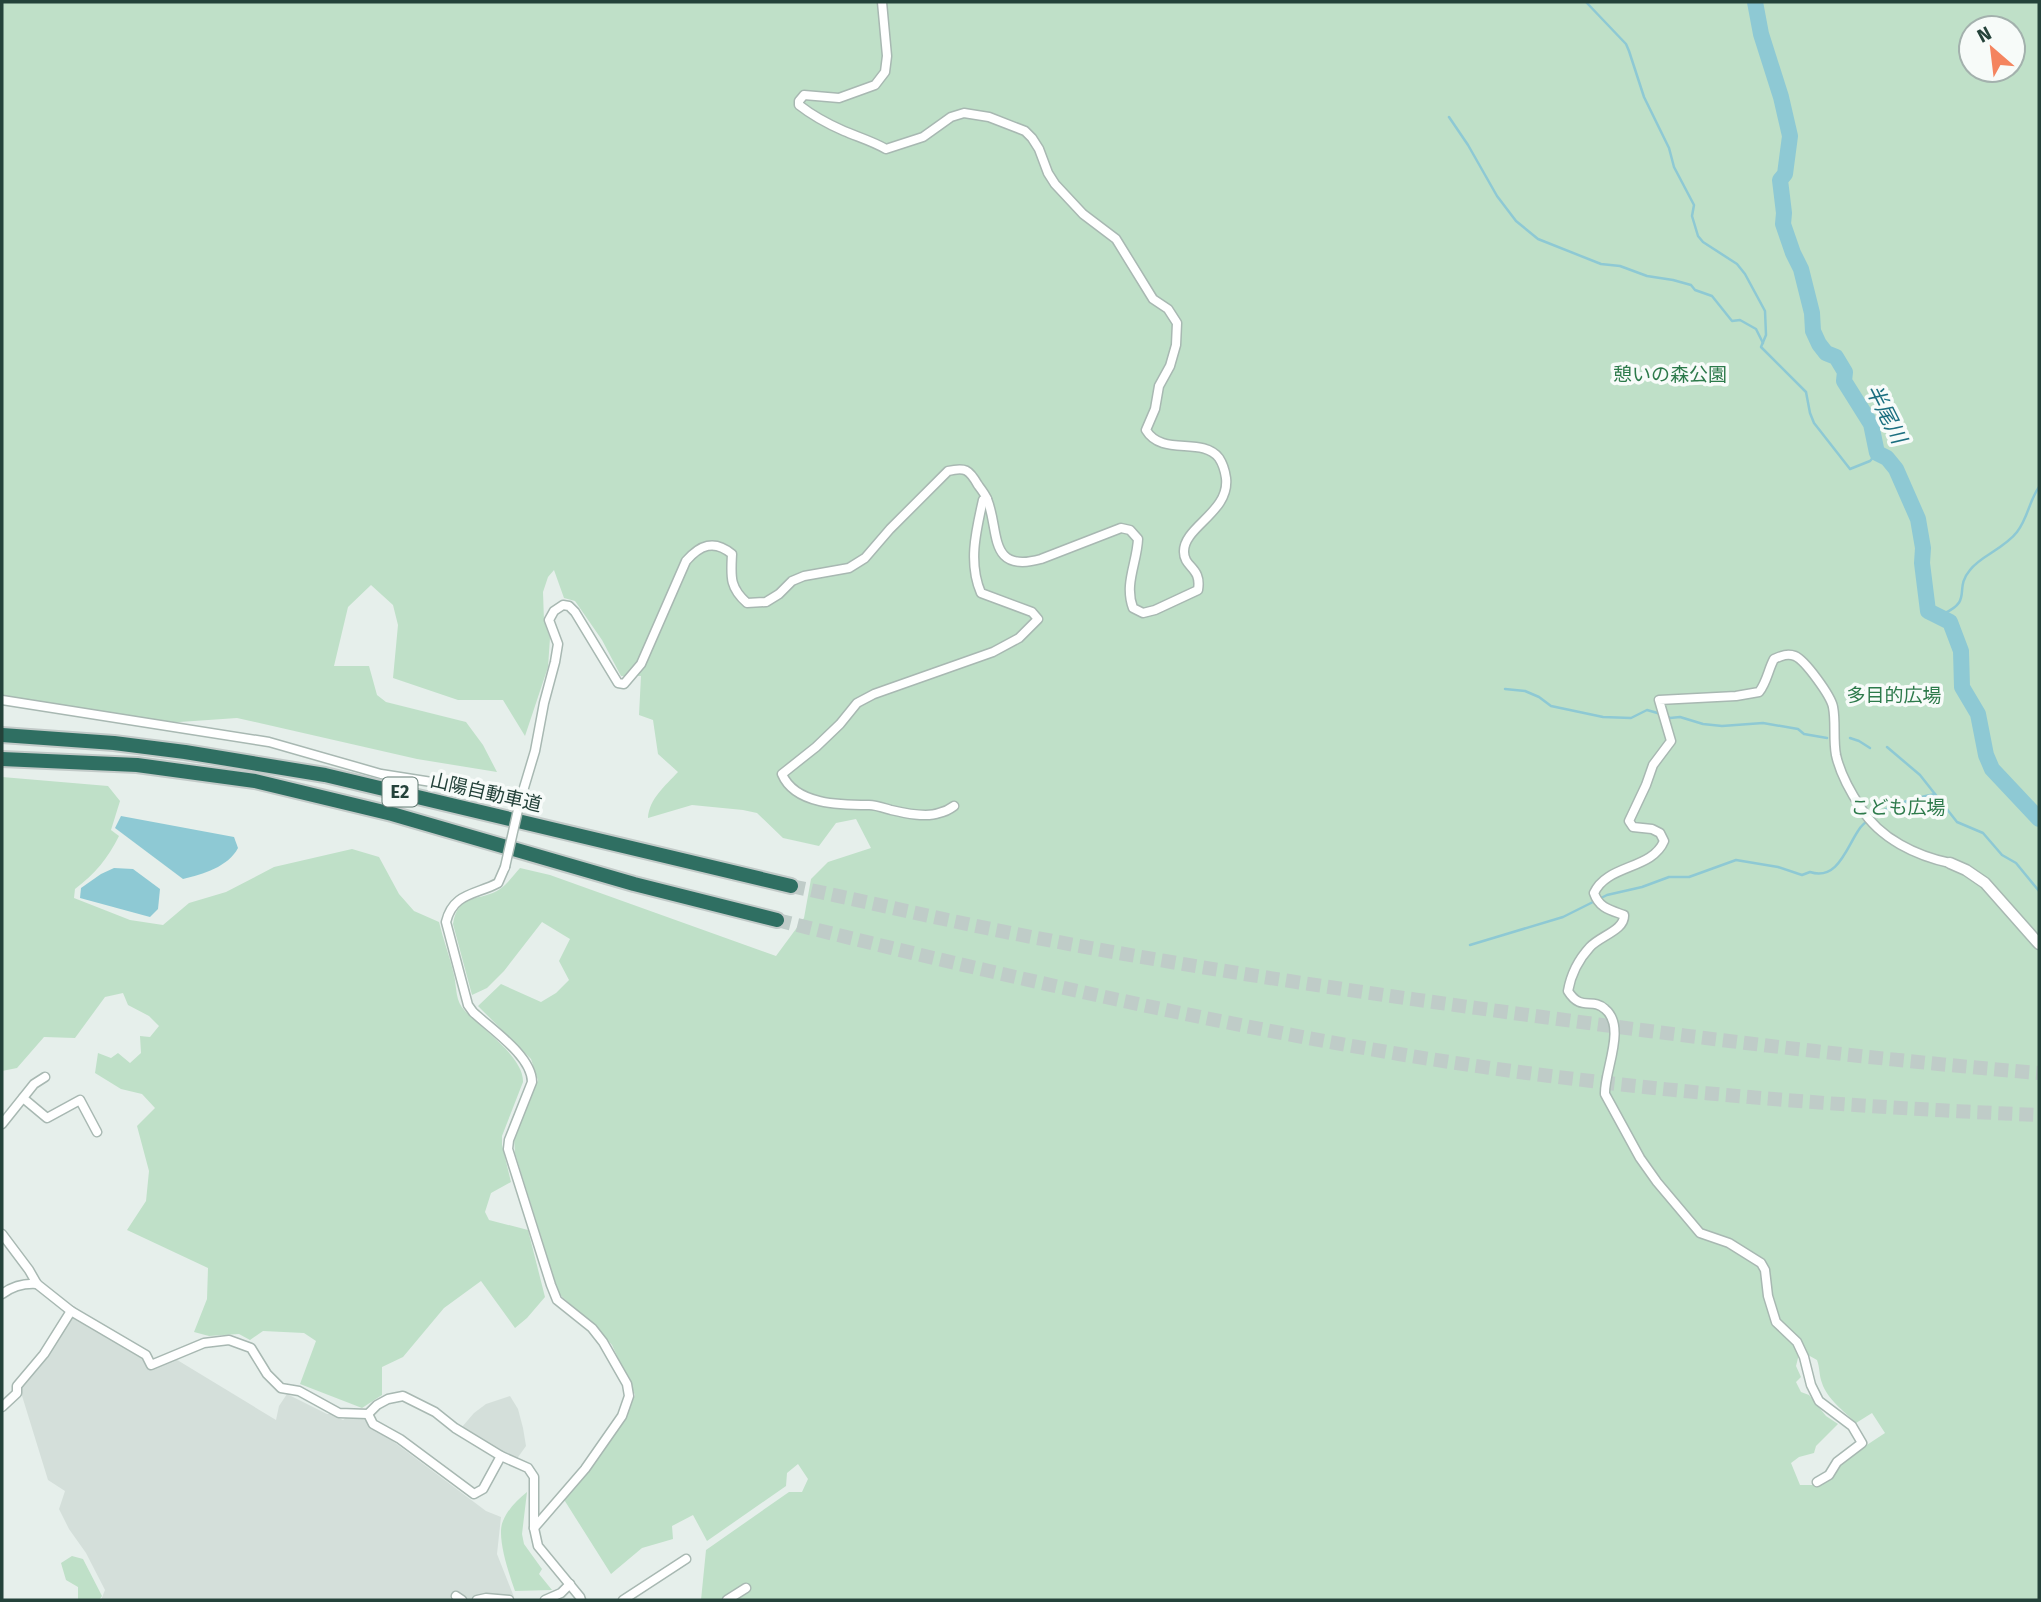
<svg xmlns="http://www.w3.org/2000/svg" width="2041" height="1602" viewBox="0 0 2041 1602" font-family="'Fira Sans','Noto Sans JP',sans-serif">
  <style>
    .built { fill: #d4dfda }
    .green { fill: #bfe0c8; fill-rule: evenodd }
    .water { fill: #8ec9d4 }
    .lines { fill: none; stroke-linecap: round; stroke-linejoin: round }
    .stream { stroke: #8ec9d4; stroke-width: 2.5 }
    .river { stroke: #8ec9d4; stroke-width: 16 }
    .motorway-tunnel { stroke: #bfccc8; stroke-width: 14; stroke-dasharray: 14 7; stroke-linecap: butt }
    .minor-casing { stroke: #a8b8b2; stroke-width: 11 }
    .tertiary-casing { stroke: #a8b8b2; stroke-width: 13 }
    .motorway-casing { stroke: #c2cac8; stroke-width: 18 }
    .minor { stroke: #fff; stroke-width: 8 }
    .tertiary { stroke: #fff; stroke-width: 10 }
    .motorway { stroke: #2f6f62; stroke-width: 14 }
    .minor-bridge-casing { stroke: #a8b8b2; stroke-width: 11; stroke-linecap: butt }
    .minor-bridge { stroke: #fff; stroke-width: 8 }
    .labels { text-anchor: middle; stroke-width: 7; stroke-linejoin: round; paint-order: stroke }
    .shield { fill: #f7fbf9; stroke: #637a73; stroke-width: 2 }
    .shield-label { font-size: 18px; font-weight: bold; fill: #24423a }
    .park-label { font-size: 19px; fill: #2d7a4b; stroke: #f7fbf9 }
    .street-label { font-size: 19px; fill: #24423a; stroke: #f7fbf9 }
    .water-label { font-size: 21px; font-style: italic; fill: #1c6f80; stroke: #f7fbf9 }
  </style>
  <rect width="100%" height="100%" fill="#e6efeb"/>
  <g class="built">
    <polygon points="73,1316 145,1357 147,1363 169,1355 276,1420 279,1406 287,1394 327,1414 331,1414 343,1420 347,1417 362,1418 486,1511 501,1517 497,1554 514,1597 488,1595 485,1600 101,1600 105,1590 86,1553 69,1529 59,1509 65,1491 48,1480 19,1386"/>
    <polygon points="510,1396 518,1409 523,1428 526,1446 516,1460 462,1427 474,1413 486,1404"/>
  </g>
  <g class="green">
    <path d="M2 2H2039V1600H734L749 1590 745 1584 721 1600H701L706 1550 789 1492H802L808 1479 798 1464 787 1473 786 1486 707 1541 693 1515 672 1526 673 1539 642 1548 611 1574 563 1498 628 1411 635 1395 612 1345 599 1330 559 1294 515 1153 514 1138 538 1080 531 1059 478 1006 501 984 541 1002 556 993 569 980 559 961 570 939 542 922 504 971 487 988 472 995 453 924C458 892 481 902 500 889 508 884 514 874 520 868L550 875 776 956 804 918 811 879 828 862 871 848 856 819 836 823 819 846 783 838 757 813 743 810 692 805 648 818C649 799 665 786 678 772L658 754 653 720 639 715 641 676H621L602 640 575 601 564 598 554 570 548 577 543 592 544 621 550 638 548 667 525 736 503 700H458L393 678 398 625 393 605 371 585 348 607 334 666H369L377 695 386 702 466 722 483 745 497 772 417 759 237 718 165 723 2 699ZM1971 28H2013V70H1971ZM1799 1354 1808 1355 1817 1360C1820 1368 1819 1376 1822 1383 1827 1399 1844 1411 1856 1423L1872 1413 1885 1433 1838 1464 1819 1485H1800L1791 1463 1799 1457 1814 1453 1816 1446 1838 1424 1826 1416 1809 1395 1801 1392 1796 1382 1801 1377 1796 1366Z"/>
    <path d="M2 777 108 786 120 801 111 830 119 836C108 858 95 874 75 889L74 898 130 920 163 925 189 903 226 892 274 867 352 849 379 857 399 894 414 911 439 922C443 939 450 957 454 975 457 988 455 1001 465 1011 481 1028 524 1057 523 1082L502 1136V1145L511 1182 491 1193 485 1212 489 1220 528 1230 545 1297 527 1318 515 1328 481 1281 444 1308 403 1357 382 1367V1395L362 1408 300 1384 316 1341 304 1333 263 1331 250 1340 239 1334 209 1336 194 1332 207 1299 208 1268 127 1230 146 1201 149 1171 137 1126 155 1108 142 1094 121 1089 95 1073 98 1053 111 1058 118 1053 130 1063 141 1053 140 1036 150 1037 159 1026 149 1016 128 1005 123 993 105 997 75 1038 44 1037 17 1068 2 1071Z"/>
    <path d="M527 1492 522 1534 524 1544 542 1569 539 1574 552 1590 515 1591C509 1574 496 1536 503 1521 508 1509 517 1500 527 1492Z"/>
    <polygon points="72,1556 83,1559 102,1596 99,1600 78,1600 78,1587 66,1580 61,1563"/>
  </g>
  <g class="water">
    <path d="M121 816 234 837 238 848C228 867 203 874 183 879L115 828Z"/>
    <polygon points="114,868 133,869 160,889 158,909 150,917 80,898 81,888 101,874"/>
  </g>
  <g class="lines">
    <g class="stream">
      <polyline points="1586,2 1626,44 1629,51 1644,97 1669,148 1674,167 1694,205 1692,216 1698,236 1703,242 1737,264 1745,274 1765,311 1766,335 1761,347 1806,392 1810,413 1814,423 1850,469 1870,461 1877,453"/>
      <polyline points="1449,117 1468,145 1497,196 1516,221 1538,239 1601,264 1620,266 1647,276 1673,280 1691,285 1695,290 1712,296 1732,321 1740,320 1756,329 1763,343"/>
      <path d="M1944 618 1943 614C1974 600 1953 590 1970 570 1980 556 2004 549 2017 532 2028 518 2029 501 2039 487"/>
      <polyline points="1505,689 1525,691 1539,697 1551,706 1603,717 1631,718 1647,710 1661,714"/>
      <polyline points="1667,716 1670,718 1680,717 1703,724 1722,726 1763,723 1798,729 1804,734 1827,738"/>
      <polyline points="1850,738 1859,741 1870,748"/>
      <polyline points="1887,747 1920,775 1957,822 1983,833 2002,855 2016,863 2039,891"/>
      <path d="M1470 945 1563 917 1607 895 1642 887 1669 877H1689L1736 860 1778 867 1802 875 1810 872C1837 881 1846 849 1858 831 1861 825 1868 820 1874 816 1892 804 1915 798 1935 794"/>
    </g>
    <polyline class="river" points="1755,2 1761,34 1781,97 1790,136 1785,174 1780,180 1784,213 1783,224 1793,253 1801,269 1812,313 1813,331 1819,344 1826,353 1836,357 1845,372 1844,381 1871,424 1877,453 1887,458 1896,469 1918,519 1923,548 1922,563 1928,611 1950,622 1961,651 1962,687 1978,714 1986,755 1992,769 2039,819"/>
    <g class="motorway-tunnel">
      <path d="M791 886C859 900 927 916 996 930 1172 965 1350 991 1528 1015 1698 1038 1868 1059 2039 1073"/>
      <path d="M777 920C983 971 1190 1019 1399 1054 1611 1089 1825 1106 2039 1115"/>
    </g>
    <defs>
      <g id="minor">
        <polyline points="2,700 269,742 381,774 520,796"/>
        <path d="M520 801 535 751 544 703 555 662 558 644 549 620 554 611 563 605 569 606 575 612 618 683 624 684 641 664 686 561C700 545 714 539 732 554 731 576 729 587 747 603L766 602 779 594 792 581 804 576 849 568 865 558 890 529 948 471C965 467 969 469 978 485 981 489 985 494 987 499 1000 530 987 574 1041 559L1121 528 1130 530 1138 539C1137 563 1124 584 1133 608L1143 613 1155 610 1198 590C1202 567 1184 568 1184 552 1183 527 1230 512 1226 478 1225 471 1223 464 1219 458 1202 436 1162 457 1146 430L1155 409 1159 386 1170 366 1176 345 1177 323 1168 309 1153 299 1116 239 1083 214 1055 184 1048 173 1039 149 1032 138 1025 131 989 117 964 113 951 117 923 137 886 149C872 141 858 137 844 131 828 124 813 116 799 105V101L804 95 839 98 875 85 885 72 887 56 882 2"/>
        <path d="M954 806C950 809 944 812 939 813 926 818 904 813 891 810 884 808 876 805 869 805 841 805 795 805 782 774L816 747 840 724 857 703 874 694 993 652 1019 638 1038 619 1032 612 981 593C968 563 976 531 983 500L987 499"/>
        <path d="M505 867 498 883C475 895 453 893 446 922L468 1005 473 1012C491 1029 532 1056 532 1082L509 1140 508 1149 551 1285 557 1300 592 1328 603 1342 627 1384 629 1396 622 1416 585 1469 534 1528"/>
        <polyline points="23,1098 47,1118 80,1100 97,1132"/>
        <polyline points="2,1124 34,1084 45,1077"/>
        <polyline points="2,1234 29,1270 37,1284 71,1311 146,1355 151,1365 204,1343 229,1340 251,1348 267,1374 281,1388 299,1391 339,1413 368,1414 377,1405 388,1399 403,1396 435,1412 455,1428 501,1456 528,1468 534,1477 534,1528 538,1546 580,1597 581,1600"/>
        <path d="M2 1294C13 1286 23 1283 37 1284"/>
        <polyline points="2,1407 17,1393 17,1386 44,1354 71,1311"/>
        <polyline points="368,1414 373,1424 400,1439 474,1494 483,1489 501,1456"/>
        <path d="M1817 1482 1829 1475 1837 1462 1862 1443 1852 1426 1819 1401 1811 1385 1804 1357 1797 1342 1776 1322 1768 1296 1765 1270 1761 1263 1729 1243 1700 1233 1657 1182 1640 1158 1605 1094C1604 1071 1627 1027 1605 1009 1592 997 1581 1012 1568 991 1571 974 1578 960 1590 947 1600 936 1625 930 1624 915 1610 910 1599 908 1594 893 1607 864 1652 870 1664 841L1660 833 1652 829 1633 827 1629 821 1646 785 1653 765 1671 741 1659 700 1736 696 1759 692C1767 682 1768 670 1774 659 1781 656 1787 653 1795 656 1805 660 1831 696 1833 707 1836 722 1833 739 1836 755 1840 773 1851 793 1861 808 1880 839 1917 856 1950 863"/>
        <polyline points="456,1596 462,1600"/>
        <polyline points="477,1600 486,1598 509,1600"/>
        <polyline points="545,1600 561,1593 570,1584"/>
        <polyline points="623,1600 686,1559"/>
        <polyline points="727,1600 746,1588"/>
      </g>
      <polyline id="tertiary" points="1950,863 1966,870 1985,883 2039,944"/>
      <g id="motorway">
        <polyline points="2,735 114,743 185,752 325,775 791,886"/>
        <polyline points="2,759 137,765 255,781 392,814 634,884 777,920"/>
      </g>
    </defs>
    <use href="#minor" class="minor-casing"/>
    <use href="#tertiary" class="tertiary-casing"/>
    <use href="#motorway" class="motorway-casing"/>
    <use href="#minor" class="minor"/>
    <use href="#tertiary" class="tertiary"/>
    <use href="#motorway" class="motorway"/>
    <defs>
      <polyline id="minor-bridge" points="505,867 520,801"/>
    </defs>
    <use href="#minor-bridge" class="minor-bridge-casing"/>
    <use href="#minor-bridge" class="minor-bridge"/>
  </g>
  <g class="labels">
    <rect class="shield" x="382.5" y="777.5" width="35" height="29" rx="5"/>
    <g class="shield-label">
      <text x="400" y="798">E2</text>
    </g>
    <g class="park-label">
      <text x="1670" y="381">憩いの森公園</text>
      <text x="1894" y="702">多目的広場</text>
      <text x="1898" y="814">こども広場</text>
    </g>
    <g class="street-label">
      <text transform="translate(486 792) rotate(13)" y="7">山陽自動車道</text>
    </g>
    <g class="water-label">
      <text transform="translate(1886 414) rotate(63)" y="7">半尾川</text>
    </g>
  </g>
  <rect width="2041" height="1602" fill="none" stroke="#24423a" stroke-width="7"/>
  <g transform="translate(1992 49) rotate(332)"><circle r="33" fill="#f7fbf9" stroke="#a3b1ad" stroke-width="2"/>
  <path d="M0-5L12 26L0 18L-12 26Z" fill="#f4845f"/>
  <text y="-10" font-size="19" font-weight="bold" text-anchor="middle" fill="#24423a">N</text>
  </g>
</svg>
